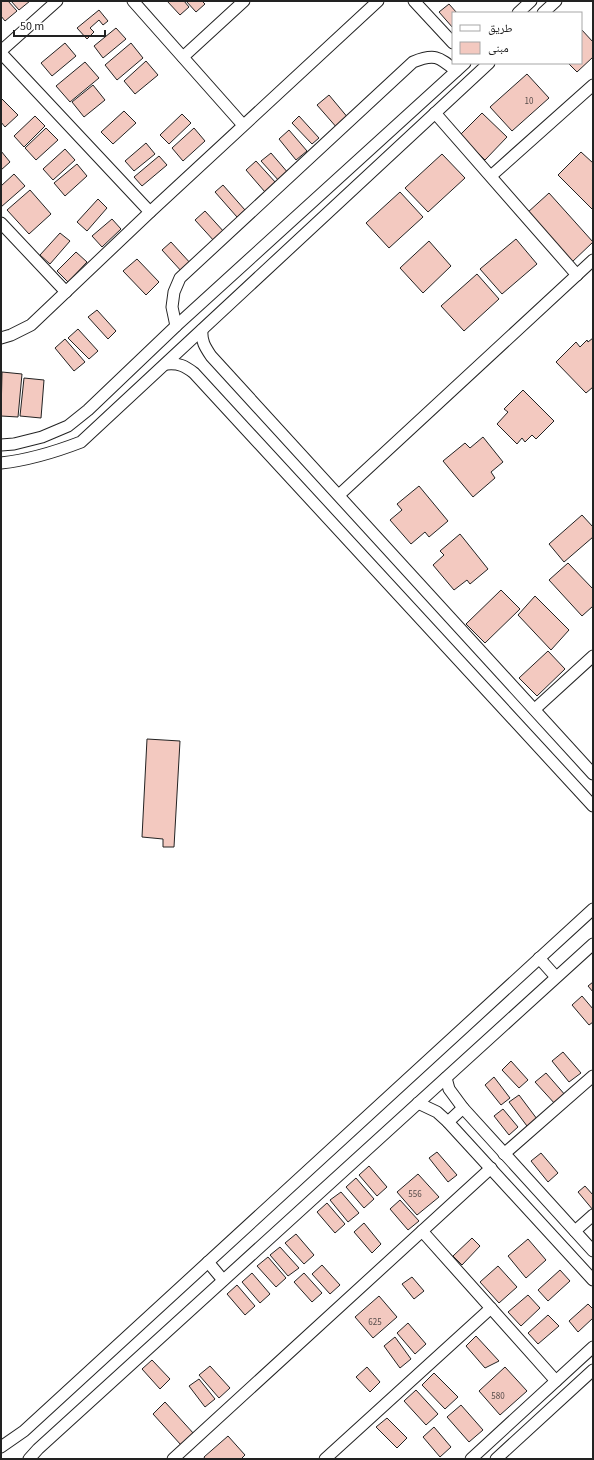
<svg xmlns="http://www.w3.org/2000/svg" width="594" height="1460" viewBox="0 0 594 1460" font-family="'Source Sans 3','Noto Naskh Arabic',sans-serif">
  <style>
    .building { fill: #f3c9c0; stroke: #222 }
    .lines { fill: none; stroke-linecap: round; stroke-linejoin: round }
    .minor-casing { stroke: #222; stroke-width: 13 }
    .minor { stroke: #fff; stroke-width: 11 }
    .labels { text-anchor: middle; stroke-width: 3; stroke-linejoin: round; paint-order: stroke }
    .number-label { font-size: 9px; fill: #564c4a }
  </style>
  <rect width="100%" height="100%" fill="#fff"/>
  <g class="building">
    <polygon points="1,1 8,1 17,11 5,21 1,16"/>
    <polygon points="11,1 30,1 19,10"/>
    <polygon points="167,1 184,1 189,7 180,15"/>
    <polygon points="186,1 202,1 205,4 196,12"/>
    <polygon points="449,4 457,13 453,13 453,28 439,12"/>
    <polygon points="99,10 108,21 103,25 99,20 90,28 94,32 87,39 77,28"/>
    <polygon points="116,28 126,39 103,58 94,46"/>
    <polygon points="581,29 593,42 593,57 577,72 568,63 581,63"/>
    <polygon points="65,43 76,56 52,76 41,63"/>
    <polygon points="131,43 143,58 117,80 105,65"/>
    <polygon points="146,61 158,75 135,94 124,81"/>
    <polygon points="85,62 99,78 70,102 56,86"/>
    <polygon points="527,74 549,98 512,131 490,107"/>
    <polygon points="93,85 105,100 84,117 72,102"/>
    <polygon points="329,95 349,119 338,129 317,105"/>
    <polygon points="1,98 18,115 5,127 1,122"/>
    <polygon points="124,111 136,123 113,144 101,132"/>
    <polygon points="482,113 507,137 485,160 460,135"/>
    <polygon points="182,114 191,123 169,144 160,135"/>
    <polygon points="35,116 45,126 24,147 14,136"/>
    <polygon points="299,116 319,138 312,144 292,123"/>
    <polygon points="46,128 58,140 36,160 25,148"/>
    <polygon points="194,128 205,141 183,161 172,148"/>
    <polygon points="289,130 307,151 296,160 279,139"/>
    <polygon points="146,143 155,154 134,171 125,161"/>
    <polygon points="65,149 75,160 53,180 43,169"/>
    <polygon points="1,151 10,162 1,170"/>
    <polygon points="581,152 593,163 593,210 558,175"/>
    <polygon points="271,153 289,174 280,182 261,161"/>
    <polygon points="442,154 465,178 428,212 405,188"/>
    <polygon points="159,156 167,165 142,186 134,177"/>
    <polygon points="256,161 276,183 265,192 246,170"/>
    <polygon points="77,164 87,176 65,196 54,183"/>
    <polygon points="14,174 25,186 1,207 1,186"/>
    <polygon points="223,185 245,210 237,217 215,192"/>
    <polygon points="30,190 51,214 29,234 7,210"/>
    <polygon points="400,192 423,217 389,248 366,223"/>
    <polygon points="549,193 593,242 571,263 527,213"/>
    <polygon points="98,199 107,208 87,231 77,222"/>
    <polygon points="205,211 225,233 215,242 195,220"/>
    <polygon points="112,219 121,229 102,247 92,236"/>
    <polygon points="60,233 70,241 50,264 40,255"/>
    <polygon points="516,239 537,264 502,294 480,269"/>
    <polygon points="429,241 451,266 423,293 400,268"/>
    <polygon points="171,242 192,265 183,273 162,250"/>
    <polygon points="76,252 87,262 68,282 57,271"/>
    <polygon points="137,259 159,282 146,295 123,271"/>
    <polygon points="477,274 499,299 464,331 441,306"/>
    <polygon points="97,310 116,331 108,339 88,317"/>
    <polygon points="78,329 98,351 89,359 68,338"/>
    <polygon points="593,338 593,387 586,393 556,362 576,342 580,347 587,340 588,342"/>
    <polygon points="65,339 85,362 74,371 55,348"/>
    <polygon points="2,372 22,374 18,417 1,416"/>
    <polygon points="24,378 44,380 41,418 20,416"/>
    <polygon points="523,390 554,421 536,439 532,435 525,442 522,438 517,444 497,424 508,412 504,409"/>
    <polygon points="483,437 503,462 491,472 495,478 473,497 443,461 465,443 470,448"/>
    <polygon points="419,486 448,521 429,537 425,532 411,544 390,520 402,510 397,504"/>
    <polygon points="582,515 593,527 593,537 564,562 549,544"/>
    <polygon points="460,534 488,569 470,584 467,580 454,590 433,565 444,555 440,551"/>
    <polygon points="568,563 593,589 593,606 582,616 549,580"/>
    <polygon points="501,590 520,609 485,643 466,624"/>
    <polygon points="535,596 569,630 551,650 518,615"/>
    <polygon points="548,651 565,669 537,696 519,678"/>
    <polygon points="147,739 180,741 174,847 163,847 163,839 142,837"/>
    <polygon points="593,982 593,992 588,986"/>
    <polygon points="582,996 593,1009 593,1022 589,1025 572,1005"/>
    <polygon points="563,1052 581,1073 569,1082 552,1061"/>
    <polygon points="511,1061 528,1080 519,1088 502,1070"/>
    <polygon points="546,1073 566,1096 556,1105 535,1082"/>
    <polygon points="494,1077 510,1098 501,1105 485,1085"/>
    <polygon points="519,1095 537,1119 527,1126 509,1102"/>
    <polygon points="503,1109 518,1127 509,1135 494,1116"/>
    <polygon points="437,1152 457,1175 448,1182 429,1158"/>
    <polygon points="541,1153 558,1173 548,1182 531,1161"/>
    <polygon points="369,1166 387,1187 377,1196 359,1175"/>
    <polygon points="418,1174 439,1197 417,1215 397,1192"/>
    <polygon points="356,1178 374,1199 364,1208 346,1187"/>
    <polygon points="585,1186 593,1195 593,1210 578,1192"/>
    <polygon points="341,1192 359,1213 348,1222 330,1200"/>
    <polygon points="400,1200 419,1221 408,1230 390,1209"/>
    <polygon points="327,1203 345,1224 335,1233 317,1212"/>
    <polygon points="364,1223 381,1244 372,1253 354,1232"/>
    <polygon points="296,1234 314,1255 304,1264 285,1243"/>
    <polygon points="472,1238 480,1246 462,1265 453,1256"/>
    <polygon points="528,1239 546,1260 526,1278 508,1256"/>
    <polygon points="280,1247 299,1268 288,1276 270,1255"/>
    <polygon points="268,1257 286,1278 276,1287 257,1266"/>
    <polygon points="322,1265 340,1285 330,1294 312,1274"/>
    <polygon points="498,1266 517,1287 499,1303 480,1282"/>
    <polygon points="560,1270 570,1281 548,1301 538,1290"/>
    <polygon points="252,1273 270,1294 260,1303 242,1282"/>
    <polygon points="304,1273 322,1293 312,1302 294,1282"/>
    <polygon points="412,1277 424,1291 414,1299 402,1284"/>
    <polygon points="237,1285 255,1306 245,1315 227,1294"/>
    <polygon points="528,1295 540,1308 521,1326 508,1312"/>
    <polygon points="379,1296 397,1317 373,1338 355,1317"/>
    <polygon points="588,1304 593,1309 593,1318 578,1332 569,1321"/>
    <polygon points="548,1315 559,1326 538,1344 528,1333"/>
    <polygon points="408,1323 426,1344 415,1354 397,1333"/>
    <polygon points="476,1336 499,1361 485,1368 466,1346"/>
    <polygon points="395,1337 411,1359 400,1368 384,1346"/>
    <polygon points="152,1360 170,1379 160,1389 142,1369"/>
    <polygon points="210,1366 230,1388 219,1398 199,1375"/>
    <polygon points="367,1367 380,1382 370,1392 356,1377"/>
    <polygon points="505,1367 527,1391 500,1415 479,1391"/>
    <polygon points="434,1373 458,1397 445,1409 422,1385"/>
    <polygon points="199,1379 215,1399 205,1407 189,1386"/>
    <polygon points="416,1390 438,1414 426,1425 404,1401"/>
    <polygon points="165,1402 194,1434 181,1445 153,1414"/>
    <polygon points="461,1405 483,1430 469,1442 447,1417"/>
    <polygon points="387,1418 407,1438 397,1448 376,1427"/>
    <polygon points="434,1427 451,1447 440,1457 423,1437"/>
    <polygon points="228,1436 245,1455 241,1459 205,1459 204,1457"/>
  </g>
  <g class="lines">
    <defs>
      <g id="minor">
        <polyline points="133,1 243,125"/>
        <polyline points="414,1 453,43"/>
        <polyline points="518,13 531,1"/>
        <polyline points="543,13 556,1"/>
        <polyline points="1,51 57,1"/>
        <polyline points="1,53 150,212"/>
        <polyline points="183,57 244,1"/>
        <polyline points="435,113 577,275"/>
        <polyline points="491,176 593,85"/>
        <polyline points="1,223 66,292"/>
        <path d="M176 326 172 307 174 292 180 278 413 62C435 53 439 57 456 71"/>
        <path d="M202 330C201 341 205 347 211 356L593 774"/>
        <polyline points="1,338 11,335 31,325 150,212 378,1"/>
        <path d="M167 364C179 363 185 366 194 373L593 806"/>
        <polyline points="1,445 14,444 42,437 68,426 88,410 176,326 465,63"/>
        <path d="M1 463C29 460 55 452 81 442L489 63"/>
        <polyline points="339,495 593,260"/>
        <polyline points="535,709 593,656"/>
        <polyline points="539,958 556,977"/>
        <polyline points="446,1078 449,1089 463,1108 593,1251"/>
        <polyline points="418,1103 437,1112 448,1122 593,1280"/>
        <polyline points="448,1122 463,1108"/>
        <polyline points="504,1154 593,1076"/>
        <polyline points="422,1231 556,1381"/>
        <polyline points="575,1231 593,1215"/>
        <polyline points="208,1262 223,1280"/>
        <polyline points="1,1447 24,1431 593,909"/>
        <polyline points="29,1459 38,1449 593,944"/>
        <polyline points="173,1459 491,1168"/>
        <polyline points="325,1459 491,1308"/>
        <polyline points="471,1459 593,1347"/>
        <polyline points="496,1459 593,1370"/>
      </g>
    </defs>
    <use href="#minor" class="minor-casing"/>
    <use href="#minor" class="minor"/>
  </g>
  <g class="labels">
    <g class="number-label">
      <text x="529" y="104">10</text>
      <text x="415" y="1197">556</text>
      <text x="375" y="1325">625</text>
      <text x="498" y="1399">580</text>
    </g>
  </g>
  <rect width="594" height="1460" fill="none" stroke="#222222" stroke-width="4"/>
  <rect x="452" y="12" width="130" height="52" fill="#ffffff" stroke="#a7a7a7"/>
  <rect x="460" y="25" width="20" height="6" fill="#ffffff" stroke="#a7a7a7"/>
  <text x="488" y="32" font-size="12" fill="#222222">طريق</text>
  <rect x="460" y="42" width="20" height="12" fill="#f3c9c0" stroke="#a7a7a7"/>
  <text x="488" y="52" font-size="12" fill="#222222">مبنى</text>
  <path d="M14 30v6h91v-6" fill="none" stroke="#222222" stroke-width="2"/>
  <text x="20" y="30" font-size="12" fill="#222222" stroke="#ffffff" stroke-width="3" paint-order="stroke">50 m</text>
</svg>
